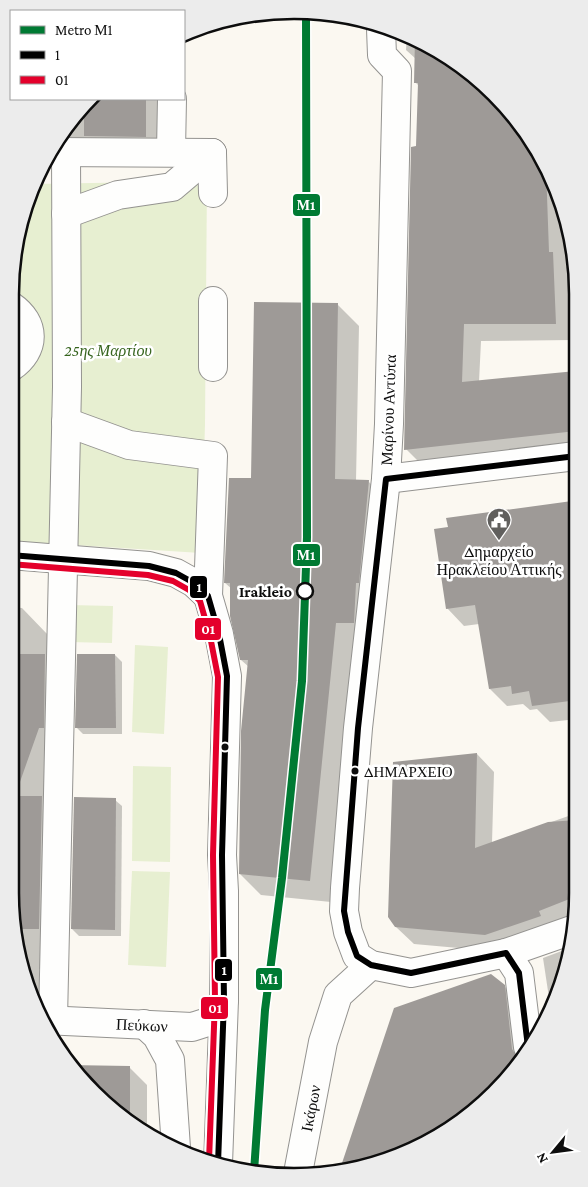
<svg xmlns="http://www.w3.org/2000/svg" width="588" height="1187" viewBox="0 0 588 1187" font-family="'Crimson Pro',serif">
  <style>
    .green { fill: #e7efd1 }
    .shadow { fill: #0003 }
    .building { fill: #9e9a97 }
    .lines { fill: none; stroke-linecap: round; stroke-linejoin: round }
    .minor-casing { stroke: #949390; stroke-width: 30 }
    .minor { stroke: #fefefd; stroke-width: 28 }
    .bus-1-casing { stroke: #fff; stroke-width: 10 }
    .bus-2-casing { stroke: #fff; stroke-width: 10 }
    .bus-1 { stroke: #000; stroke-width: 6 }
    .bus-2 { stroke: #e4002b; stroke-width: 6 }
    .metro-1-casing { stroke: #fff; stroke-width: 11 }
    .metro-1 { stroke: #007a33; stroke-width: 8 }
    .stop-dot { fill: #fff; stroke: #0d0d0d; stroke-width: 2.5 }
    .bus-dot { fill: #0d0d0d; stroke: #fff; stroke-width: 2 }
    .labels { text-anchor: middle; stroke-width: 5; stroke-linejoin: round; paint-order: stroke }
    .bus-label { font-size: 15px; fill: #0d0d0d; stroke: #fff; text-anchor: start }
    .park-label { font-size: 16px; font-style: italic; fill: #36641e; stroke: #fff }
    .street-label { font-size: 16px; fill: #0d0d0d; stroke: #fff }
    .poi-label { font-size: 16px; fill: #0d0d0d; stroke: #fff }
    .stop-label { font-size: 16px; font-weight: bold; fill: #0d0d0d; stroke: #fff; text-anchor: end }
    .rim { fill: none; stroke: #0d0d0d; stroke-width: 2.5 }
    .line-badge { stroke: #fff; stroke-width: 2 }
    .badge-label { font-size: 14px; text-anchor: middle; font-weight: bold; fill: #fff }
  </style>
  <rect width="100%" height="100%" fill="#fbf8f1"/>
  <g class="green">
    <polygon points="207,181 205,424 201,553 10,541 11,276 35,184"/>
    <polygon points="70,605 113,606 112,643 69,642"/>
    <polygon points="135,645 168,647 164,734 132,732"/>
    <polygon points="133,766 171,767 170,862 132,861"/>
    <polygon points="132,871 170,872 166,967 128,965"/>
  </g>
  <g class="shadow">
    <polygon points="407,36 419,39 481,80 519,121 556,185 564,214 566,266 569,270 573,340 481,341 479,382 576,372 576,449 423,466 406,449 419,86 415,82 416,59 406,50"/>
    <polygon points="93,99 163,99 161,153 60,142"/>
    <polygon points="338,305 359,326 356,481 368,481 389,503 357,643 331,902 261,895 240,874 249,667 241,660 232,589 225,583 252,480"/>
    <polygon points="572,502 576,507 577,719 550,722 537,709 530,710 523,704 507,706 490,689 479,624 464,626 447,608"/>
    <polygon points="10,607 22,608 49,636 45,969 39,969 39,994 30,994 25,985 10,893"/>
    <polygon points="115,655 122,662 122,734 83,734 76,727"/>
    <polygon points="477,754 494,772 492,843 577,813 577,911 570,938 503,952 414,944 396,927"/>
    <polygon points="115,800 122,806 121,936 79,936 72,929"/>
    <polygon points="567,949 551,1011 543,958"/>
    <polygon points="504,986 522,1004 528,1047 495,1094 420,1148 340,1172 395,1009"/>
    <polygon points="541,1016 547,1021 542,1028"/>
    <polygon points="70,1067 129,1067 147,1085 147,1135"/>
  </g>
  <g class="building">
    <polygon points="415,38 481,80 519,121 546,168 549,252 553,252 556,324 464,324 462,382 576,371 576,431 404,450 411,147 416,146 418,83 414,83"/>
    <polygon points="93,99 146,99 146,137 84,136 84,111"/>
    <polygon points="254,302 338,303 335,479 369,480 359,583 356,583 354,623 336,623 310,881 239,874 241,731 248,660 240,660 230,616 230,583 224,583 229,478 251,478"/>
    <polygon points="572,501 576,532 577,700 532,706 529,691 512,694 511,686 489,689 475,605 446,609 434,529 448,527 446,518"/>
    <polygon points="10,654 45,654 44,728 39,728 15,796 42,796 39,929 16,929 10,893"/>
    <polygon points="77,654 115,654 116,728 75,728"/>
    <polygon points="477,753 475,848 548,822 577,820 577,896 539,911 541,916 485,935 395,927 388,917 393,762"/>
    <polygon points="74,797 116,798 115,930 71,929"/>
    <polygon points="491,974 505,985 512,1049 519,1060 495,1094 420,1148 339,1172 394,1008"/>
    <polygon points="68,1065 130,1066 130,1120 69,1066"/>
  </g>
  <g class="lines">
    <defs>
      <g id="minor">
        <polyline points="381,29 382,55 397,71 389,424 386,479 358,728 345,888 344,911 348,932 357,956 371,965 411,973 506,953 572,930"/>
        <polyline points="171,151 172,99"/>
        <polyline points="52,152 212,153"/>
        <polyline points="212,153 213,193"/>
        <polyline points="66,214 118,195 172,187 212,153"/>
        <polyline points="213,301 213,367"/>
        <path d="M11 367C36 350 36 323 11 306"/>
        <polyline points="66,422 129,445 213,456 208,596 219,634 227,676 222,855 224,891 224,1000 218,1164"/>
        <polyline points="386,479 576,456"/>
        <polyline points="10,555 149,566 176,573 194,583 208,596"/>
        <polyline points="506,953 519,973 528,1047"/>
        <path id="s1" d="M44 1020 192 1027 217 1019 224 1000"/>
        <polyline points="53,1020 67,387 66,152"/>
        <polyline points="144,1024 157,1036 170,1060 176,1148"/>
        <path id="s2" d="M298 1173 323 1042 338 995 371 965"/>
      </g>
    </defs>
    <use href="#minor" class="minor-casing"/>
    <use href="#minor" class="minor"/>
    <defs>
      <g id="bus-1">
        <polyline points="10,555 149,566 176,573 194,583 208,596 219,634 227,676 222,855 224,1000 218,1164"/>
        <polyline points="528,1047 519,973 506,953 411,973 371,965 357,956 348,932 344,911 358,728 386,479 576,456"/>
      </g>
      <polyline id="bus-2" points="10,564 148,575 173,581 189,590 200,601 210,636 218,677 213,855 215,1000 209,1161"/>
    </defs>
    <use href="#bus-1" class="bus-1-casing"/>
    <use href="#bus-2" class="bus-2-casing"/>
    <use href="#bus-1" class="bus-1"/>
    <use href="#bus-2" class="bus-2"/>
    <defs>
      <polyline id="metro-1" points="254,1172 265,1010 282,878 302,681 307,537 306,11"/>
    </defs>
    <use href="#metro-1" class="metro-1-casing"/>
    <use href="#metro-1" class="metro-1"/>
  </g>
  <defs>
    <symbol id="civic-pin" viewBox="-11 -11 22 30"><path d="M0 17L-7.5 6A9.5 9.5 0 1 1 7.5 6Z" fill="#605f5d" stroke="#fff"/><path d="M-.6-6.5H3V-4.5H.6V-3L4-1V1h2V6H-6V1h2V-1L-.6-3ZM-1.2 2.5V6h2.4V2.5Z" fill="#fff"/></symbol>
  </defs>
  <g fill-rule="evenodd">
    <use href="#civic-pin" x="485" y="506" width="28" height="38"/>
  </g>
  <circle class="stop-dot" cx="305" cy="591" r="8"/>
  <g class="bus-dot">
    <circle cx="225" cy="747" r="4.5"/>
    <circle cx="355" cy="771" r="4.5"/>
  </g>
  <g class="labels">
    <g class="bus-label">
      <text x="364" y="777">ΔΗΜΑΡΧΕΙΟ</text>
    </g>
    <g class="park-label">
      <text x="108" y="356">25ης Μαρτίου</text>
    </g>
    <g class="street-label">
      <text transform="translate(388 410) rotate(-88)" y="6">Μαρίνου Αντύπα</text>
      <text dy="6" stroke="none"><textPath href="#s1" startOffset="98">Πεύκων</textPath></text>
      <text dy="6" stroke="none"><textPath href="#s2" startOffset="66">Ικάρων</textPath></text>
    </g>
    <g class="poi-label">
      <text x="499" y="557">Δημαρχείο<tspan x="499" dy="18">Ηρακλείου Αττικής</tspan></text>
    </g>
    <g class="stop-label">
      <text x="292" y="597">Irakleio</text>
    </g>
  </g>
  <path d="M0 0H588V1187H0ZM294 19H294A275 275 0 0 1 569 294V893A275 275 0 0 1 294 1168H294A275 275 0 0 1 19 893V294A275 275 0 0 1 294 19Z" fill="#ececec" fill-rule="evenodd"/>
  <path class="rim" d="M294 19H294A275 275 0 0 1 569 294V893A275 275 0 0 1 294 1168H294A275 275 0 0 1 19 893V294A275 275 0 0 1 294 19Z"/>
  <g class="line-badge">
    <rect x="292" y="193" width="29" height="24" rx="5" fill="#007a33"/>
    <rect x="292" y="543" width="29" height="24" rx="5" fill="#007a33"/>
    <rect x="189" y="575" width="19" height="24" rx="5" fill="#000"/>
    <rect x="194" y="617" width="28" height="24" rx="5" fill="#e4002b"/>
    <rect x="214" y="958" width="19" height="24" rx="5" fill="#000"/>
    <rect x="255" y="967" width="28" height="24" rx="5" fill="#007a33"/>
    <rect x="200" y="996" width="29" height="24" rx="5" fill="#e4002b"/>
  </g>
  <g class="badge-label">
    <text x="306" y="210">Μ1</text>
    <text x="306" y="560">Μ1</text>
    <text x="199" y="592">1</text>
    <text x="208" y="634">01</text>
    <text x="224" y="975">1</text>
    <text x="269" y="984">Μ1</text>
    <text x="215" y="1013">01</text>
  </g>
  <rect x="10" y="10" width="175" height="90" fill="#ffffff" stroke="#9e9e9e"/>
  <rect x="20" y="26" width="25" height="8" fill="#007a33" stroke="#9e9e9e"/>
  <text x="55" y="35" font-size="15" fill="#0d0d0d">Metro Μ1</text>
  <rect x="20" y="51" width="25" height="8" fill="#000000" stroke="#9e9e9e"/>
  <text x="55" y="60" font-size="15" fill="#0d0d0d">1</text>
  <rect x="20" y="76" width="25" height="8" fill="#e4002b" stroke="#9e9e9e"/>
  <text x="55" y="85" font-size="15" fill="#0d0d0d">01</text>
  <g transform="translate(553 1152) rotate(241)" stroke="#ffffff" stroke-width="4" paint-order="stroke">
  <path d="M0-4L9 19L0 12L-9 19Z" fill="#0d0d0d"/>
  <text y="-8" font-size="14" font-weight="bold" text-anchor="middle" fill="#0d0d0d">N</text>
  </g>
</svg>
